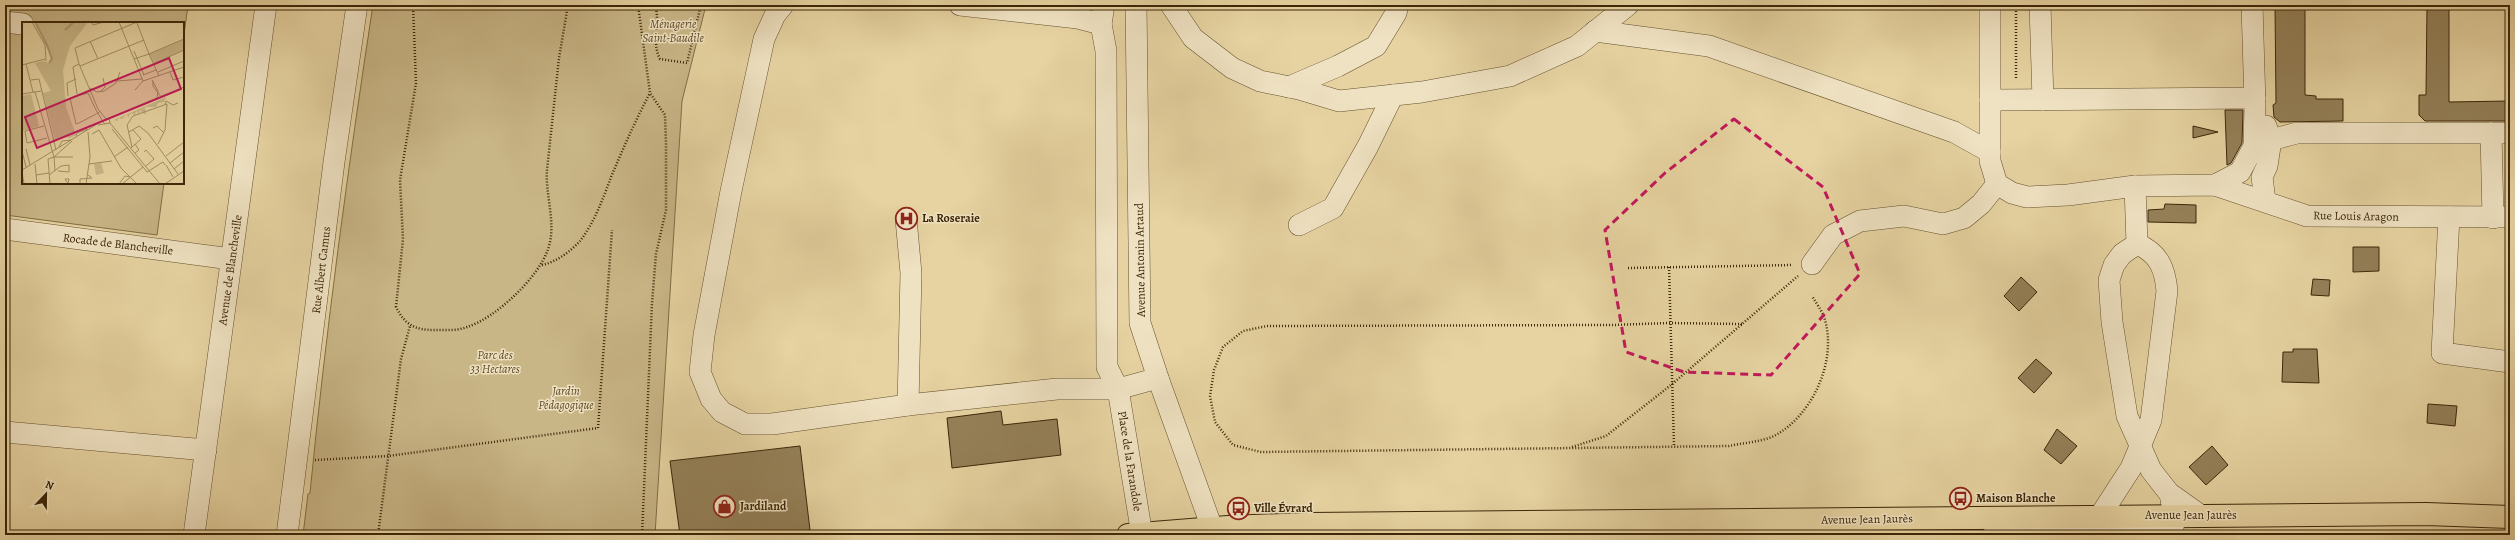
<svg xmlns="http://www.w3.org/2000/svg" width="2515" height="540" viewBox="0 0 2515 540" font-family="Alegreya,serif">
  <style>
    .green { fill: #c9b687; stroke: #826e48 }
    .building { fill: #948058; stroke: #3c2608 }
    .lines { fill: none; stroke-linecap: round; stroke-linejoin: round }
    .minor-casing { stroke: #66512e; stroke-width: 22 }
    .major-casing { stroke: #3c2608; stroke-width: 24 }
    .path { stroke: #3c2608; stroke-width: 2.5; stroke-dasharray: 1 2; stroke-linecap: butt }
    .minor { stroke: #efe2c2; stroke-width: 21 }
    .major { stroke: #e6d3a1; stroke-width: 22 }
    .marked { fill: none; stroke: #c2185b; stroke-width: 3; stroke-dasharray: 8 5; stroke-linejoin: round }
    .labels { text-anchor: middle; stroke-width: 3; stroke-linejoin: round; paint-order: stroke }
    .park-label { font-size: 12px; font-style: italic; fill: #5f4a28; stroke: #efe2c2 }
    .street-label { font-size: 12px; fill: #3c2608; stroke: #efe2c2 }
    .poi-label { font-size: 12px; font-weight: bold; fill: #3c2608; stroke: #efe2c2; text-anchor: start }
    .inset-river { fill: none; stroke: #ac986d; stroke-width: 2 }
    .inset-road { fill: none; stroke: #a28e64; stroke-width: 1 }
    .view { fill: #c2185b; fill-opacity: 0.15; stroke: #c2185b; stroke-width: 2 }
    .inset-edge { fill: none; stroke: #3c2608; stroke-width: 2 }
  </style>
  <rect width="100%" height="100%" fill="#e6d3a1"/>
  <filter id="stains"><feTurbulence type="fractalNoise" baseFrequency=".005" numOctaves="4"/><feColorMatrix values="0 0 0 0 .2 0 0 0 0 .09 0 0 0 0 .02 0 0 0 .5 -.17"/></filter>
  <radialGradient id="worn" r=".72"><stop offset=".6" stop-color="#630" stop-opacity="0"/><stop offset="1" stop-color="#630" stop-opacity=".3"/></radialGradient>
  <g class="green">
    <polygon points="5,5 188,5 183,42 183,23 23,23 23,183 164,183 157,235 5,215"/>
    <path d="M373 5H706L682 101 655 535H303L308 494 310 493C326 330 348 167 373 5Z"/>
  </g>
  <g class="building">
    <polygon points="2275,5 2305,5 2305,95 2316,96 2316,99 2343,99 2343,121 2280,122 2274,117 2273,105 2276,103"/>
    <polygon points="2427,5 2449,5 2449,102 2510,101 2510,121 2425,121 2419,115 2419,95 2426,95"/>
    <polygon points="2225,110 2243,110 2242,143 2231,163 2227,165"/>
    <polygon points="2193,126 2218,132 2193,138"/>
    <polygon points="2165,204 2196,205 2196,223 2148,222 2148,210 2164,209"/>
    <polygon points="2353,247 2379,247 2379,271 2353,272"/>
    <polygon points="2021,277 2037,292 2019,311 2004,296"/>
    <polygon points="2313,279 2330,280 2329,296 2311,295"/>
    <polygon points="2293,349 2317,349 2319,383 2282,382 2283,352 2293,352"/>
    <polygon points="2036,359 2052,373 2034,393 2018,378"/>
    <polygon points="2428,404 2457,406 2455,426 2427,423"/>
    <polygon points="1001,411 1003,425 1057,419 1061,455 952,468 947,418"/>
    <polygon points="2057,429 2077,446 2061,464 2044,450"/>
    <polygon points="800,446 810,530 769,535 680,535 670,461"/>
    <polygon points="2212,446 2228,465 2206,485 2189,467"/>
  </g>
  <g class="lines">
    <defs>
      <g id="minor">
        <polyline points="783,5 775,15 764,39 731,191 704,335 700,372 711,399 722,412 745,424 772,424 908,405 1057,389 1118,389 1158,378"/>
        <polyline points="960,5 1078,18 1101,24 1106,51 1107,367 1118,389 1142,535"/>
        <polyline points="1136,5 1140,323 1158,378 1212,528"/>
        <polyline points="1171,5 1193,38 1232,68 1260,81 1299,89 1339,101 1422,92 1510,76 1577,46 1628,5"/>
        <polyline points="1990,5 1990,161 1997,184 2012,193 2027,197 2068,195 2135,186 2215,185 2307,216 2510,217"/>
        <polyline points="2040,5 2043,100"/>
        <polyline points="5,22 23,24"/>
        <polyline points="1101,24 1104,5"/>
        <polyline points="1595,31 1709,46 1954,132 1990,152"/>
        <polyline points="1289,87 1338,66 1376,46 1396,13 1398,5"/>
        <polyline points="1990,100 2255,98"/>
        <polyline points="2491,133 2493,218"/>
        <polyline points="2271,140 2297,133 2510,133"/>
        <polyline points="2215,185 2240,172 2254,146 2255,104 2252,5"/>
        <polyline points="2135,186 2137,244"/>
        <polyline points="2265,201 2262,177 2267,166 2271,140 2266,126"/>
        <polyline points="2449,217 2442,353 2510,362"/>
        <polyline points="906,219 911,273 908,405"/>
        <polyline points="1299,225 1333,208 1368,146 1393,95"/>
        <polyline points="5,229 231,259"/>
        <polyline points="2137,244 2122,254 2114,265 2109,280 2112,322 2127,416 2151,470 2169,493 2200,515"/>
        <polyline points="1812,264 1833,235 1860,221 1904,216 1943,224 1964,218 1981,204 1997,184"/>
        <polyline points="5,432 206,450"/>
        <path d="M2100 516 2131 468 2151 420 2167 291C2165 269 2159 253 2137 244"/>
        <polyline points="194,535 266,5"/>
        <polyline points="287,535 334,162 357,5"/>
        <polyline points="1993,535 2008,532 2145,531 2173,528 2175,516 2171,500"/>
      </g>
      <polyline id="major" points="1128,535 1228,527 1309,524 2426,514 2510,517"/>
    </defs>
    <use href="#minor" class="minor-casing"/>
    <use href="#major" class="major-casing"/>
    <g class="path">
      <path d="M413 5 416 83 400 180 403 239 396 307C405 325 415 330 434 330 445 330 457 331 467 327 496 318 539 277 548 249 557 225 545 195 547 170L559 58 568 5"/>
      <polyline points="638,5 650,93 665,115 666,144 666,210 656,254 652,303 642,535"/>
      <path d="M655 5C661 23 651 42 660 59L687 63 701 5"/>
      <polyline points="2016,5 2016,80"/>
      <path d="M542 265C556 262 570 252 580 241 594 223 603 199 611 177 623 149 635 121 650 93"/>
      <polyline points="1669,267 1674,446"/>
      <polyline points="1628,268 1793,265"/>
      <path d="M1742 324 1669 323 1613 325 1267 326 1243 331 1223 347 1214 370 1210 396 1215 422 1233 445 1261 452 1729 446C1742 443 1761 442 1774 436 1812 416 1837 362 1825 320 1823 312 1816 303 1812 296"/>
      <polyline points="1572,447 1606,436 1671,385 1798,276"/>
      <polyline points="315,460 388,456 598,428 612,230"/>
      <polyline points="378,535 401,359 410,326"/>
    </g>
    <use href="#minor" class="minor"/>
    <use href="#major" class="major"/>
  </g>
  <path class="marked" d="M1734 119 1823 187 1860 274 1771 375 1684 372 1626 352 1605 230 1665 173Z"/>
  <defs>
    <symbol id="hospital-ring" viewBox="-11 -11 22 22"><circle r="9.5" fill="#efe2c2" stroke="#8f2418" stroke-width="1.5"/><path d="M-5-5h3v3.5h4V-5h3V5h-3V1.5h-4V5h-3Z" fill="#8f2418"/></symbol>
    <symbol id="bus-ring" viewBox="-11 -11 22 22"><circle r="9.5" fill="#efe2c2" stroke="#8f2418" stroke-width="1.5"/><path d="M-5-6H5V4H4V6H2V4H-2V6H-4V4H-5ZM-3.5-4V0h7V-4ZM-3.5 1.2v1.5H-2V1.2ZM2 1.2v1.5H3.5V1.2Z" fill="#8f2418"/></symbol>
    <symbol id="shop-ring" viewBox="-11 -11 22 22"><circle r="9.5" fill="#efe2c2" stroke="#8f2418" stroke-width="1.5"/><path d="M-5-2.5h2.3a2.7 3.5 0 0 1 5.4 0H5L5.5 6h-11ZM-1.5-2.5h3a1.5 2.3 0 0 0-3 0Z" fill="#8f2418"/></symbol>
  </defs>
  <g fill-rule="evenodd">
    <use href="#hospital-ring" x="894" y="206" width="25" height="25"/>
    <use href="#bus-ring" x="1948" y="486" width="25" height="25"/>
    <use href="#shop-ring" x="712" y="494" width="25" height="25"/>
    <use href="#bus-ring" x="1226" y="496" width="25" height="25"/>
  </g>
  <g class="labels">
    <g class="park-label">
      <text x="673" y="28">Ménagerie<tspan x="673" dy="14">Saint-Baudile</tspan></text>
      <text x="495" y="359">Parc des<tspan x="495" dy="14">33 Hectares</tspan></text>
      <text x="566" y="395">Jardin<tspan x="566" dy="14">Pédagogique</tspan></text>
    </g>
    <g class="street-label">
      <text transform="translate(2356 216) rotate(1)" y="4">Rue Louis Aragon</text>
      <text transform="translate(118 244) rotate(7)" y="4">Rocade de Blancheville</text>
      <text transform="translate(1140 260) rotate(-91)" y="4">Avenue Antonin Artaud</text>
      <text transform="translate(230 270) rotate(-82)" y="4">Avenue de Blancheville</text>
      <text transform="translate(321 270) rotate(-83)" y="4">Rue Albert Camus</text>
      <text transform="translate(1130 461) rotate(81)" y="4">Place de la Farandole</text>
      <text x="2191" y="519">Avenue Jean Jaurès</text>
      <text transform="translate(1867 519) rotate(-1)" y="4">Avenue Jean Jaurès</text>
    </g>
    <g class="poi-label">
      <text x="922" y="222">La Roseraie</text>
      <text x="1976" y="502">Maison Blanche</text>
      <text x="740" y="510">Jardiland</text>
      <text x="1254" y="512">Ville Évrard</text>
    </g>
  </g>
  <g transform="translate(22 22)">
    <rect width="162" height="162" fill="#e6d3a1"/>
    <path d="M13 0H66L48 24 41 48 44 85 54 113 48 116 43 115 33 119 21 71 29 69 13 41 21 39 27 41 29 35ZM162 17V28L132 41 127 32ZM9 72 17 104 0 109V74ZM144 75 142 80 136 81 134 85H123L124 93 118 88 117 92 114 89 113 93 109 91 106 96 105 92 100 97 96 96V99L92 98ZM79 141 82 151 74 153 72 142Z" fill="#c9b687"/>
    <path class="inset-river" d="M13 0 25 23 30 37 27 41M43 8 52 0"/>
    <path class="inset-road" d="M10 0 23 23 24 39M70 0 71 3 82 0M97 0 121 59 162 45M115 1 127 32 162 17M68 19 76 37M112 29 122 53M112 37 127 32 137 54M4 42 11 70M131 42 162 28M0 43 23 37M58 44 122 18M136 50 162 39M148 50 151 58 162 55M121 53 134 48M9 58 17 57 34 128M130 58 136 69 135 76M95 59 120 57M131 59V64L139 75M68 66 75 70 82 69 94 61 98 50M113 68 121 59M79 69 83 65 81 56M13 70 32 135 26 137M0 72 19 69M55 72 51 45 57 42M46 74 45 61 54 57M143 82 144 79 151 83 156 81M78 89 76 91 57 101 54 102 48 76 66 71 75 90 76 91 81 100 83 102M84 97 76 87 57 42 53 26 115 0M88 101 138 162M76 103 88 101 87 96M22 104 3 109 5 121 25 116M131 106 135 104 142 111M90 107 125 150 141 140 143 143M107 110 117 104 126 111 156 152M70 112 77 108 99 146 115 162M54 114 55 111 66 107M113 122 117 128 113 131M136 122 143 108 145 82M37 125 40 119 49 118M110 125 105 103 111 94 145 82M109 126 119 117 111 108M4 127 8 143M0 129 4 145M122 130 124 128 132 137 124 144M144 134 162 120M32 135 50 119M32 135H51M32 135 33 149M92 135 106 125M26 137 28 162M148 141 162 130M13 142 15 162M67 142 90 139M144 143 151 155M152 147 162 139M0 148 80 99 162 65M0 150 2 162M14 153 27 151M27 153 39 144 47 143V150L36 149M43 157H47L46 161 44 159ZM58 162V157L70 156 66 153M64 162 68 135 66 110M97 162 103 154 108 155M100 162 121 145M143 162 162 149"/>
    <path class="view" d="M147 36 159 67 15 126 3 95Z"/>
    <rect width="162" height="162" class="inset-edge"/>
  </g>
  <rect width="2515" height="540" fill="none" stroke="#e6d3a1" stroke-width="20"/>
  <rect x="6" y="6" width="2503" height="528" fill="none" stroke="#3c2608" stroke-width="2"/>
  <rect x="10" y="10" width="2495" height="520" fill="none" stroke="#3c2608"/>
  <g transform="translate(46 494) rotate(22)" stroke="#efe2c2" stroke-width="3" paint-order="stroke">
  <path d="M0-3L7 15L0 10L-7 15Z" fill="#3c2608"/>
  <text y="-6" font-size="11" font-weight="bold" text-anchor="middle" fill="#3c2608">N</text>
  </g>
  <rect width="100%" height="100%" filter="url(#stains)"/>
  <rect width="100%" height="100%" fill="url(#worn)"/>
</svg>
